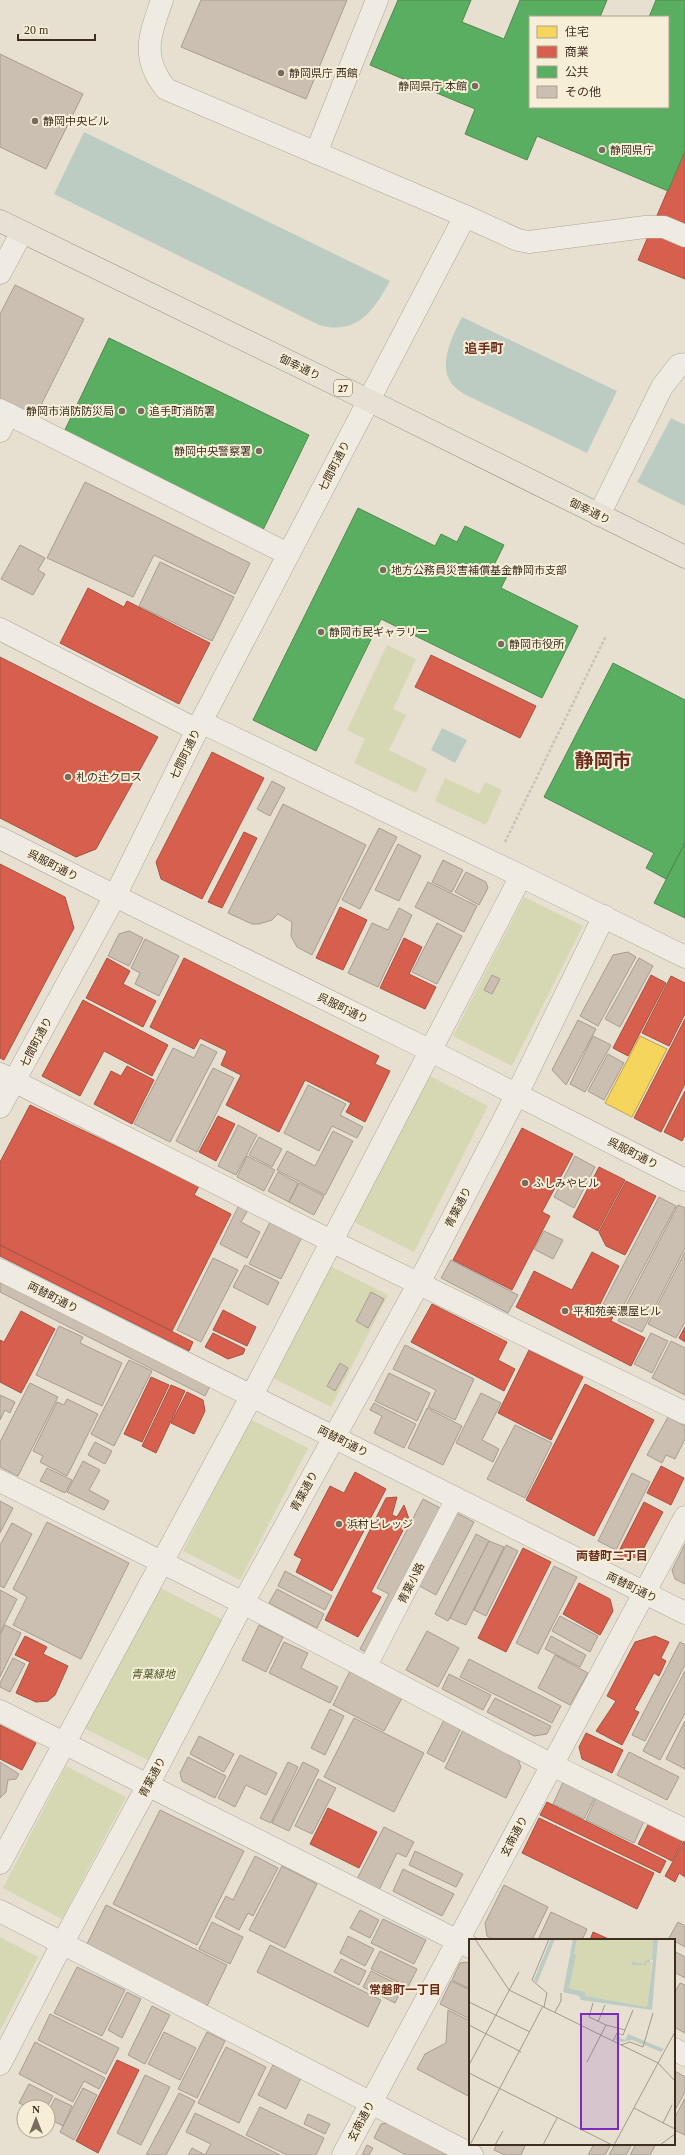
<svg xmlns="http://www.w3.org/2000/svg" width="685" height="2155" viewBox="0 0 685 2155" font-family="'Times New Roman','Noto Sans JP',serif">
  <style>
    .green { fill: #d6d7b3 }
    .water { fill: #bcccc2 }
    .homes { fill: #f6d55c; stroke: #bea34a }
    .shops { fill: #d6604d; stroke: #a85140 }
    .public { fill: #5aae61; stroke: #51884e }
    .building { fill: #cbbfb2; stroke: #a89c90 }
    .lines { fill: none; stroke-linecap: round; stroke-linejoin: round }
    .pedestrian-casing { stroke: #ada599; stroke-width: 19 }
    .minor-casing { stroke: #ada599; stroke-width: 23 }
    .tertiary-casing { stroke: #ada599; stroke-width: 23 }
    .primary-casing { stroke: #928b80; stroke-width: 23 }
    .path { stroke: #c8c2b9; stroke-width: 2.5; stroke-dasharray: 3 2; stroke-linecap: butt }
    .pedestrian { stroke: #efebe3; stroke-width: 18 }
    .minor { stroke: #efebe3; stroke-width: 22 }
    .tertiary { stroke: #efebe3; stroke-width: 22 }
    .primary { stroke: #e6e1d4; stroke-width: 22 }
    .poi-dot { fill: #786c5e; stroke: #f7eed8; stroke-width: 1.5 }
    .labels { text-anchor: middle; stroke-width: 4; stroke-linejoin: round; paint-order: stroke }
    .shield { fill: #f7eed8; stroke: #756857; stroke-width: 1 }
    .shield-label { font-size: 10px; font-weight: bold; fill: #3d2e20 }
    .poi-label { font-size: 11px; fill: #3d2e20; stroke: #f7eed8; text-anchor: start }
    .street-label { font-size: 11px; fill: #3d2e20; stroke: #f7eed8 }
    .park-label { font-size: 11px; font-style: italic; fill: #4d5a26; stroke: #f7eed8 }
    .neighbourhood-label { font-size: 12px; font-weight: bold; fill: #6b2e1e; stroke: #f7eed8 }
    .quarter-label { font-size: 13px; font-weight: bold; fill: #6b2e1e; stroke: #f7eed8 }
    .town-label { font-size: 19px; font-weight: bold; fill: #6b2e1e; stroke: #f7eed8 }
    .inset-road { fill: none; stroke: #a3998a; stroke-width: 1 }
    .view { fill: #7b2cbf; fill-opacity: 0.15; stroke: #7b2cbf; stroke-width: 2 }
    .inset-edge { fill: none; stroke: #3d2e20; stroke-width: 2 }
  </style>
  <rect width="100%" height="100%" fill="#e7e0d1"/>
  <g class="green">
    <polygon points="387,645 416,659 393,709 406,715 389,750 427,769 416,793 354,763 365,739 347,730"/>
    <polygon points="445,778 479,794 485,782 502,790 486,825 435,801"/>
    <polygon points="524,897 583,926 512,1066 453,1036"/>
    <polygon points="428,1075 488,1106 414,1252 354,1222"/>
    <polygon points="330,1266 388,1295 331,1407 273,1378"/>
    <polygon points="250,1419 308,1448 240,1580 183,1551"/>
    <polygon points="157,1586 223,1620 150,1761 84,1728"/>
    <polygon points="66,1766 126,1797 62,1919 3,1888"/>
    <polygon points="0,1937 38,1957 0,2031"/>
  </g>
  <g class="water">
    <path d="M84 132 390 281C374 310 357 336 319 325L54 194Z"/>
    <path d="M462 317 617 391 587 453 464 394C460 391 455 388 452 384 437 365 453 335 462 317Z"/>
    <polygon points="671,418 685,425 685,506 637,482"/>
    <polygon points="442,728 467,740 455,763 431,750"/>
  </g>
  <polygon class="homes" points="640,1036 667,1049 632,1117 605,1103"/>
  <g class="shops">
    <polygon points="685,150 685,279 638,260"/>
    <polygon points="88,588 124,607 127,601 210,643 179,704 60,643"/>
    <polygon points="431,655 536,706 520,738 415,687"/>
    <polygon points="0,657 158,737 96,849 76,857 0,818"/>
    <polygon points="212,752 264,778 202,899 161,879 156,862"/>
    <polygon points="244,832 257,838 222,908 208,902"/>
    <polygon points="0,864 65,897 74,928 4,1060 0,1058"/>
    <polygon points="340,907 367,920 343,970 316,958"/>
    <polygon points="404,938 422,947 409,974 436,987 425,1009 380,988"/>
    <polygon points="107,958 130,971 123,984 156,1001 143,1027 86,998"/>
    <polygon points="184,958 379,1056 375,1064 390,1071 365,1122 346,1112 351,1103 305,1080 279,1132 226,1105 241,1075 221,1065 227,1051 200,1038 194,1049 150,1027"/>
    <polygon points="651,975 666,983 628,1056 613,1048"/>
    <polygon points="671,976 685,983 685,1014 669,1046 642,1033"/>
    <polygon points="83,1000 168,1045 152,1076 104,1051 80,1096 42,1076"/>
    <polygon points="685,1019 685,1084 661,1132 634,1118"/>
    <polygon points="127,1066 154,1080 132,1124 94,1104 111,1071 121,1076"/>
    <polygon points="685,1091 685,1135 682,1141 664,1132"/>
    <polygon points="30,1105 199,1186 194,1195 231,1214 172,1331 0,1245 0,1162"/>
    <polygon points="218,1116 235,1124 216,1161 199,1152"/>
    <polygon points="522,1128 573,1154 542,1212 550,1216 512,1290 453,1260"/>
    <polygon points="599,1167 625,1180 598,1231 573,1217"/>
    <polygon points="626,1181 656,1196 625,1255 606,1246 599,1232"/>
    <polygon points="0,1245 193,1342 189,1351 0,1256"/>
    <polygon points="592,1252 619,1266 599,1306 614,1314 611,1321 645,1338 631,1366 516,1307 534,1271 572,1290"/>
    <polygon points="432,1304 507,1342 498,1360 515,1369 504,1391 411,1342"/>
    <polygon points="223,1310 256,1327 247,1346 213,1330"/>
    <polygon points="21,1311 55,1329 21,1393 0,1382 0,1340 4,1342"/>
    <polygon points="685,1327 685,1342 679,1338"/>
    <polygon points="213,1333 245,1349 243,1354 228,1359 205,1347"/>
    <polygon points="529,1350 583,1377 551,1440 498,1413"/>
    <polygon points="151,1377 169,1385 142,1442 124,1434"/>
    <polygon points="585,1384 654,1420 594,1536 526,1500"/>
    <polygon points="171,1385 185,1391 156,1453 142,1446"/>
    <polygon points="187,1392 203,1400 205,1411 194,1434 171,1423"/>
    <polygon points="661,1466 684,1478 671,1505 647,1493"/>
    <polygon points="355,1472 386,1489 332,1591 296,1572 302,1559 294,1555 330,1486 344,1493"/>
    <polygon points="397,1497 392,1515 397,1517 404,1505 409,1519 371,1592 381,1597 358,1637 325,1620 386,1498"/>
    <polygon points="644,1502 663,1512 639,1557 624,1558 617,1555"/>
    <polygon points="523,1548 551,1562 506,1652 478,1638"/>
    <polygon points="579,1583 610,1599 613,1611 600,1635 563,1614"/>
    <polygon points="25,1636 47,1647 43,1654 68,1666 55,1695 48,1701 36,1702 16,1693 30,1662 15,1655"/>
    <polygon points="655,1636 669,1642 661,1658 666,1661 659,1676 654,1673 634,1710 639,1712 622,1745 596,1731 616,1701 607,1696 635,1642"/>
    <polygon points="0,1725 36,1743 22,1770 0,1759"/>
    <polygon points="586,1733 623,1750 612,1773 582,1759 579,1747"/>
    <polygon points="547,1802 666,1861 660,1873 540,1815"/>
    <polygon points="328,1808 377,1832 359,1868 310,1844"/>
    <polygon points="539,1818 654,1873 637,1909 522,1853"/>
    <polygon points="650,1821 684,1838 672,1861 638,1844"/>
    <polygon points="685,1839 685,1877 679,1873 675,1882 665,1876"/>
    <polygon points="593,1932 611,1940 590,1940"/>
    <polygon points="117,2060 139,2070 98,2153 76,2141"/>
  </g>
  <g class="public">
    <polygon points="398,0 471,0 462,22 504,39 520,0 607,0 600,17 530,17 530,107 668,107 668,17 649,17 656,0 685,0 685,151 668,191 537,136 527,160 465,134 475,109 370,65"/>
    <polygon points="109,338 309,435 263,530 63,434"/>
    <polygon points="358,508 435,546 441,534 457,542 465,526 504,545 494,565 509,572 501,588 578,626 542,698 381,619 316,751 253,720"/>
    <polygon points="613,663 685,700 685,843 666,879 646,868 654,853 544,797"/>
    <polygon points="685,843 685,918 654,903"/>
  </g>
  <g class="building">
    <polygon points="201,0 347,0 306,99 181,47"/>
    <polygon points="0,54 83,94 46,169 0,147"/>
    <polygon points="15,285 84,319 35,417 0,400 0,314"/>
    <polygon points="85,482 250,563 235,594 154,555 133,597 47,558"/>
    <polygon points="20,545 45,558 38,570 45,574 33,595 1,579"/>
    <polygon points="160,562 234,597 212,641 139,606"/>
    <polygon points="272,781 285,788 270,816 257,809"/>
    <polygon points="283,804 366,845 312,955 297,947 291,936 292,922 278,914 272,920 259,924 252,924 228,913"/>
    <polygon points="379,828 397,837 360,909 342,900"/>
    <polygon points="398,844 421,856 399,901 375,890"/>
    <polygon points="443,860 463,870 452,892 432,882"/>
    <polygon points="466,872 486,882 488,888 479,905 455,892"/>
    <polygon points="428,882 477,906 464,932 415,907"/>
    <polygon points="399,908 412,915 378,987 348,973 372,923 388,930"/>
    <polygon points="437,923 462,936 437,984 412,972"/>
    <polygon points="129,931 143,938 129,966 108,956 119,934"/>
    <polygon points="145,939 179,956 159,996 135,984 140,973 131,968"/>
    <polygon points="628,952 636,957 598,1026 580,1016 613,955"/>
    <polygon points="639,958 653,966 620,1027 605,1019"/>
    <polygon points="492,975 500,979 492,994 484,990"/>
    <polygon points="578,1020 596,1029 566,1085 552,1070"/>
    <polygon points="593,1036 611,1045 585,1092 570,1084"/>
    <polygon points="201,1044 217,1052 170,1142 134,1124 173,1048 194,1058"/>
    <polygon points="608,1054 624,1063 604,1100 588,1091"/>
    <polygon points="213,1068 234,1078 197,1152 176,1141"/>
    <polygon points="308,1085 346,1104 340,1115 363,1127 357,1138 332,1126 319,1151 284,1133"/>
    <polygon points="238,1125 257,1135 236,1175 218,1166"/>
    <polygon points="333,1131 353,1141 325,1195 277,1170 287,1151 315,1166"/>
    <polygon points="259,1137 282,1149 272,1167 249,1155"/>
    <polygon points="247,1156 275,1170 264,1191 237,1177"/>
    <polygon points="575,1156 595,1167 574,1208 554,1197"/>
    <polygon points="278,1172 298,1183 289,1202 268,1191"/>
    <polygon points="299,1183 324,1196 314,1215 289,1202"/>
    <polygon points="659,1197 676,1206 620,1312 603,1304"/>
    <polygon points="239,1205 248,1210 241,1222 260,1232 247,1258 220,1244"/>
    <polygon points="678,1205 685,1208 685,1248 642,1332 618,1321"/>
    <polygon points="270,1222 302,1237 281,1279 249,1264"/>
    <polygon points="544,1231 563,1240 553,1259 534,1249"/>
    <polygon points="685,1252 685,1322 676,1338 648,1324"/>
    <polygon points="213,1258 238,1270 201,1342 177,1330"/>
    <polygon points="451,1260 518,1295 508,1313 441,1278"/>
    <polygon points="245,1265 279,1282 268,1305 233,1287"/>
    <polygon points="0,1281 210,1386 205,1396 0,1292"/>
    <polygon points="371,1292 384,1299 368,1328 356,1321"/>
    <polygon points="59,1326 83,1337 80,1343 122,1363 102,1406 36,1375"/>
    <polygon points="651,1333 668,1341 652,1373 634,1364"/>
    <polygon points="671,1341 685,1348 685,1395 652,1378"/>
    <polygon points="405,1345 474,1379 455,1420 428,1407 436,1390 393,1369"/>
    <polygon points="129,1360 152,1371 114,1446 91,1434"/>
    <polygon points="340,1363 348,1368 335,1391 327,1386"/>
    <polygon points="389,1373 430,1393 417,1421 375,1401"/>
    <polygon points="30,1383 58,1397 18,1476 0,1467 0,1442"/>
    <polygon points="481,1393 501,1403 482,1440 499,1449 493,1462 456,1443"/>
    <polygon points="0,1395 15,1402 10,1413 5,1410 0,1420"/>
    <polygon points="67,1399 98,1414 67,1476 40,1462 43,1456 33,1451 57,1402 64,1405"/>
    <polygon points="374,1403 416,1424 404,1448 374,1433 382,1416 370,1410"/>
    <polygon points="427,1408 462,1426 443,1465 408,1448"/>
    <polygon points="668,1417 685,1426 685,1439 675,1459 666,1455 662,1463 647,1455"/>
    <polygon points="515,1425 552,1443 525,1498 487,1479"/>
    <polygon points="95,1442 112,1451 105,1464 88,1455"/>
    <polygon points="83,1461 100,1470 89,1490 109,1501 104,1510 67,1492"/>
    <polygon points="47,1468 72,1480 65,1493 40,1481"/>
    <polygon points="632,1473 650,1482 616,1550 598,1541"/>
    <polygon points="423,1499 446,1511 372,1655 360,1649 389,1594 377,1588"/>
    <polygon points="0,1501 13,1508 0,1533"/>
    <polygon points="453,1511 474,1522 436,1595 416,1584"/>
    <polygon points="47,1522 129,1563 81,1659 13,1625 27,1597 13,1589"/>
    <polygon points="12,1523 32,1534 4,1588 0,1586 0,1545"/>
    <polygon points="476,1534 489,1541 448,1621 435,1614"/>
    <polygon points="489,1541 504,1547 466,1625 450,1618"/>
    <polygon points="685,1544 685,1584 675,1579 672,1570"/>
    <polygon points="506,1545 518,1551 486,1616 474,1610"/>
    <polygon points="554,1566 577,1577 538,1654 516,1643"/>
    <polygon points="285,1571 332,1596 325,1610 278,1586"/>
    <polygon points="277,1589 324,1614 317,1628 269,1603"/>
    <polygon points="0,1590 17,1599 0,1633"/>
    <polygon points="560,1616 598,1636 590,1652 552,1631"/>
    <polygon points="5,1625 21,1633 0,1677 0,1635"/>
    <polygon points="259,1625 283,1637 266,1672 242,1660"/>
    <polygon points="427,1631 459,1648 438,1687 406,1670"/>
    <polygon points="551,1636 586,1655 580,1667 545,1649"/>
    <polygon points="284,1642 308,1653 301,1668 338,1687 330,1703 269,1673"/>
    <polygon points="680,1642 685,1645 685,1665 645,1741 632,1735"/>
    <polygon points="555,1655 588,1673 570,1705 538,1688"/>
    <polygon points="13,1658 25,1664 10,1692 0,1687 0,1683"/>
    <polygon points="469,1659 561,1706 552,1723 460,1677"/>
    <polygon points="350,1671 402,1698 384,1731 333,1705"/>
    <polygon points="685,1671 685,1713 660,1760 643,1751"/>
    <polygon points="449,1674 491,1695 483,1710 442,1689"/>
    <polygon points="495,1698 551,1726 547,1734 534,1736 487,1712"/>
    <polygon points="330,1709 344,1716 325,1755 311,1748"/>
    <polygon points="354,1718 424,1753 394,1812 324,1777"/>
    <polygon points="445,1718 462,1726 444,1762 427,1753"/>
    <polygon points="685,1721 685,1769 666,1759"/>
    <polygon points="463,1730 516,1755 521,1767 506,1798 445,1768"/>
    <polygon points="199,1736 234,1754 224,1772 190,1754"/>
    <polygon points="629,1752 679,1777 667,1800 617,1775"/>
    <polygon points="240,1755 277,1773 266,1795 246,1785 235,1807 218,1798"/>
    <polygon points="188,1757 226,1776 215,1798 182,1781 180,1773"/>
    <polygon points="0,1762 19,1774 16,1779 8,1780 6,1792 0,1798"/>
    <polygon points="288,1762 298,1767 271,1823 260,1818"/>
    <polygon points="303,1762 319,1770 289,1831 272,1823"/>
    <polygon points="318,1779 336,1788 312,1834 295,1826"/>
    <polygon points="564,1780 596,1795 584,1819 553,1804"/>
    <polygon points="597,1796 645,1819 634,1843 586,1820"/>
    <polygon points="160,1810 244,1851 197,1945 113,1904"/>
    <polygon points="384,1827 414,1842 406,1857 397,1853 379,1890 357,1879"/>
    <polygon points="415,1851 463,1874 456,1887 409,1865"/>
    <polygon points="255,1856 278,1868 253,1916 248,1913 239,1930 215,1917 226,1896 233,1900"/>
    <polygon points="282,1866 317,1884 285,1948 249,1930"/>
    <polygon points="403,1869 454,1894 442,1916 393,1891"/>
    <polygon points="504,1885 548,1907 532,1940 495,1940 487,1936 485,1923"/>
    <polygon points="106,1905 227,1965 207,2006 86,1946"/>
    <polygon points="360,1910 379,1920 370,1938 350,1928"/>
    <polygon points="551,1912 587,1929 582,1940 538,1940"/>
    <polygon points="383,1919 426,1940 414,1964 371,1943"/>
    <polygon points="212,1922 243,1937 230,1964 199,1949"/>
    <polygon points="678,1922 685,1926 685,1947 669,1938"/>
    <polygon points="348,1936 374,1949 365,1966 340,1953"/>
    <polygon points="270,1945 381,2000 368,2027 257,1972"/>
    <polygon points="380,1951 417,1969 408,1987 371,1969"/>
    <polygon points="674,1951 685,1957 685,1978 674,1972"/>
    <polygon points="341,1959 366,1971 359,1985 334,1972"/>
    <polygon points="466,1962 470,1964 470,1989 452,1980 460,1963"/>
    <polygon points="77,1967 125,1990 102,2036 54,2013"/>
    <polygon points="371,1971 403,1987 395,2003 363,1987"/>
    <polygon points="451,1981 470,1990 470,2019 440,2004"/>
    <polygon points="680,1983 685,1985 685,2033 674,2027 674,1994"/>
    <polygon points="127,1992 141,1999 122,2038 108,2030"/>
    <polygon points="152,2006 170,2015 145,2064 128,2055"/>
    <polygon points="448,2010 470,2021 470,2097 417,2069 425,2054 446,2043"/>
    <polygon points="50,2014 119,2048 106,2074 38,2040"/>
    <polygon points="164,2032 196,2048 180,2080 148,2064"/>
    <polygon points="207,2032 225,2041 197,2098 178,2089"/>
    <polygon points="35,2042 105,2078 99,2089 84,2081 73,2102 19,2074"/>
    <polygon points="226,2047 266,2067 239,2123 198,2103"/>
    <polygon points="273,2065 301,2078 286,2109 258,2095"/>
    <polygon points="675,2071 685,2077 685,2092 674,2112"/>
    <polygon points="145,2075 170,2087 141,2145 117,2133"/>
    <polygon points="29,2084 53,2096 47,2107 27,2107 19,2103"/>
    <polygon points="83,2088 97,2095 74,2140 60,2132"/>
    <polygon points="179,2093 195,2101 166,2155 146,2155"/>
    <polygon points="55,2098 72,2106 63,2126 48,2118 48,2112"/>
    <polygon points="685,2098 685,2135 674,2130 674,2119"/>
    <polygon points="260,2107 324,2138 316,2155 287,2155 246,2135"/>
    <polygon points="195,2113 222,2126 280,2155 205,2155 211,2144 186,2132"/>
    <polygon points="308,2114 330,2124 325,2134 304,2124"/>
    <polygon points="388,2123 453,2155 406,2155 374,2138 381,2124"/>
    <polygon points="497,2144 526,2144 521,2155 505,2155 494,2150"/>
    <polygon points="594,2144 611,2144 605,2155 588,2155"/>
    <polygon points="615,2144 632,2144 626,2155 609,2155"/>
    <polygon points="636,2144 656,2144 650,2155 630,2155"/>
    <polygon points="367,2145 373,2148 369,2155 362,2155"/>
    <polygon points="192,2148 205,2155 188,2155"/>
  </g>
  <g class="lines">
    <defs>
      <polyline id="pedestrian" points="367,1668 455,1498"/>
      <g id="minor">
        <polyline points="0,273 22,232"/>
        <polyline points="0,410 288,554"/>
        <polyline points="0,431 8,414"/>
        <polyline points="0,629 197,730"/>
        <polyline points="201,722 521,876 685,957"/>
        <polyline points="0,838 115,896 429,1050 685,1180"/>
        <polyline points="0,1074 331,1241 685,1413"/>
        <polyline points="0,1107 115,896"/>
        <polyline points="0,1270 685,1613"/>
        <polyline points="0,1481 243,1603 552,1765 685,1830"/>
        <polyline points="0,1711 470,1947"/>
        <polyline points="0,1863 251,1397 521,876"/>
        <polyline points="0,1911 472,2155"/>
        <polyline points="674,2049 685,2055"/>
        <polyline points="0,2064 63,1942 148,1785 243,1603 419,1283 517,1094 604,916"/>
        <polyline points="343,2155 685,1517"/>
      </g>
      <g id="tertiary">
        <polyline points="316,153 377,0"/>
        <polyline points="465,216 518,240 529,242 645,227 664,227 685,236"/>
        <polyline points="599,515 662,387 679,365 685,364"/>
        <path d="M115 896 201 722 465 216 166 89C140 57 150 35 162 0"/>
      </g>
      <polyline id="primary" points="0,221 368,400 685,557"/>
    </defs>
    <use href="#pedestrian" class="pedestrian-casing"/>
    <use href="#minor" class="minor-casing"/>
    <use href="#tertiary" class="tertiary-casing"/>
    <use href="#primary" class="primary-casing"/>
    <polyline class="path" points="505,842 606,636"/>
    <use href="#pedestrian" class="pedestrian"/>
    <use href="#minor" class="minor"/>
    <use href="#tertiary" class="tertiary"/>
    <use href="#primary" class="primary"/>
  </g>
  <g class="poi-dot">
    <circle cx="281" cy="73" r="4"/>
    <circle cx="475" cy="86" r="4"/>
    <circle cx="35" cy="121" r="4"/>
    <circle cx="602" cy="150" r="4"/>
    <circle cx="122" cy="411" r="4"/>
    <circle cx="141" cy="411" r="4"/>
    <circle cx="259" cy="451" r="4"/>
    <circle cx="383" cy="570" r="4"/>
    <circle cx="321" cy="632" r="4"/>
    <circle cx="501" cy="644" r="4"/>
    <circle cx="68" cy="777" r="4"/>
    <circle cx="525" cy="1183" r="4"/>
    <circle cx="565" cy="1311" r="4"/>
    <circle cx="339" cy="1524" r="4"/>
  </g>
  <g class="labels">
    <rect class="shield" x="334" y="380" width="18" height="16" rx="3"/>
    <g class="shield-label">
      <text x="343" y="392">27</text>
    </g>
    <g class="poi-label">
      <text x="289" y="77">静岡県庁 西館</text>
      <text x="467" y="90" text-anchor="end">静岡県庁 本館</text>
      <text x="43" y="125">静岡中央ビル</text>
      <text x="610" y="154">静岡県庁</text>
      <text x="114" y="415" text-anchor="end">静岡市消防防災局</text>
      <text x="149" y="415">追手町消防署</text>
      <text x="251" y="455" text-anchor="end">静岡中央警察署</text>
      <text x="391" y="574">地方公務員災害補償基金静岡市支部</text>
      <text x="329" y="636">静岡市民ギャラリー</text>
      <text x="509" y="648">静岡市役所</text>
      <text x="76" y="781">札の辻クロス</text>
      <text x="533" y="1187">ふしみやビル</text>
      <text x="573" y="1315">平和苑美濃屋ビル</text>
      <text x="347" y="1528">浜村ビレッジ</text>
    </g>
    <g class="street-label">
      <text transform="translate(300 367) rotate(26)" y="4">御幸通り</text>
      <text transform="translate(334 466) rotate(-63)" y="4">七間町通り</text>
      <text transform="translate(590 511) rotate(26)" y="4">御幸通り</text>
      <text transform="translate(185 754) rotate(-64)" y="4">七間町通り</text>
      <text transform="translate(53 865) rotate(27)" y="4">呉服町通り</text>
      <text transform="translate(343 1008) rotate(26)" y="4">呉服町通り</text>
      <text transform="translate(36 1042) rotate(-62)" y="4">七間町通り</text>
      <text transform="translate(633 1153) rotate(27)" y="4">呉服町通り</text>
      <text transform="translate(458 1207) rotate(-63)" y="4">青葉通り</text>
      <text transform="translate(53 1297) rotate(27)" y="4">両替町通り</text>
      <text transform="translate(343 1441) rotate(27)" y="4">両替町通り</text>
      <text transform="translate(304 1491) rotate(-61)" y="4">青葉通り</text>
      <text transform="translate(411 1583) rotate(-63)" y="4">青葉小路</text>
      <text transform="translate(632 1587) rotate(26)" y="4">両替町通り</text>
      <text transform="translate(152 1777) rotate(-62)" y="4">青葉通り</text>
      <text transform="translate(514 1836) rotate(-62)" y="4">玄南通り</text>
      <text transform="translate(361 2121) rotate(-62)" y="4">玄南通り</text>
    </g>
    <g class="park-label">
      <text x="153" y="1678">青葉緑地</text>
    </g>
    <g class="neighbourhood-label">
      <text x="612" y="1560">両替町二丁目</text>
      <text x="405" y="1994">常磐町一丁目</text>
    </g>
    <g class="quarter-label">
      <text x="484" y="353">追手町</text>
    </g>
    <g class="town-label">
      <text x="603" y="767">静岡市</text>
    </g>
  </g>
  <g transform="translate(469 1939)">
    <rect width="206" height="206" fill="#e7e0d1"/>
    <path d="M108 0H184L183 19 177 22 176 25 168 24 177 26V23H183L178 68 115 57 116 53 100 49Z" fill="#d6d7b3"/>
    <path d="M82 0H86L68 44 65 41ZM104 0H108L105 15 107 16 100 49 116 53V57L178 68 184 21 181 20V23H177V26H163V23L176 25V22L183 19 184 0H189L183 71 112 61 110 57 94 53ZM159 95 195 110 192 113 163 101 153 103 146 101 148 97 156 101Z" fill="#bcccc2"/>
    <path class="inset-road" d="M6 0 40 51 189 124 206 142M0 63 61 93M75 68 78 54 63 41 80 0M86 73 92 62V54M129 83 136 66M0 86 52 113M137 86 156 91M144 102 148 94 154 96 164 71M152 106 161 103 174 108 184 74M118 123 137 86 120 78 124 64M189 124 206 93M0 126 50 33M0 134 143 206M165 169 206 190M194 184 203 166M1 206 74 67M26 206 34 192M74 206 88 179M145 206 189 124M191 206 206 195"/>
    <path class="view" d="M112 75H149V190H112Z"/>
    <rect width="206" height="206" class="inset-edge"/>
  </g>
  <rect x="529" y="16" width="140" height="92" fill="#f7eed8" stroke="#ada18e"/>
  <rect x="537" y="26" width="20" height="12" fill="#f6d55c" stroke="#ada18e"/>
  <text x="565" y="36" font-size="12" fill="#3d2e20">住宅</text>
  <rect x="537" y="46" width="20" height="12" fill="#d6604d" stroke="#ada18e"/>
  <text x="565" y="56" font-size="12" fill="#3d2e20">商業</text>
  <rect x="537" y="66" width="20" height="12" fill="#5aae61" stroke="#ada18e"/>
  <text x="565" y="76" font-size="12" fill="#3d2e20">公共</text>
  <rect x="537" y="86" width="20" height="12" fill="#cbbfb2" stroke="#ada18e"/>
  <text x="565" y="96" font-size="12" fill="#3d2e20">その他</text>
  <g transform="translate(36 2119)"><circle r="19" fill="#f7eed8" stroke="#ada18e"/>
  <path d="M0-3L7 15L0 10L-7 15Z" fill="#786c5e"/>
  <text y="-6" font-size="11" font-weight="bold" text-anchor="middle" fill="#3d2e20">N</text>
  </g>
  <path d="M18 34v6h77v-6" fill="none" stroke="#3d2e20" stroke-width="2"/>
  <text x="24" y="34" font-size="12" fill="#3d2e20" stroke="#f7eed8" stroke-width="3" paint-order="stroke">20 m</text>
</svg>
